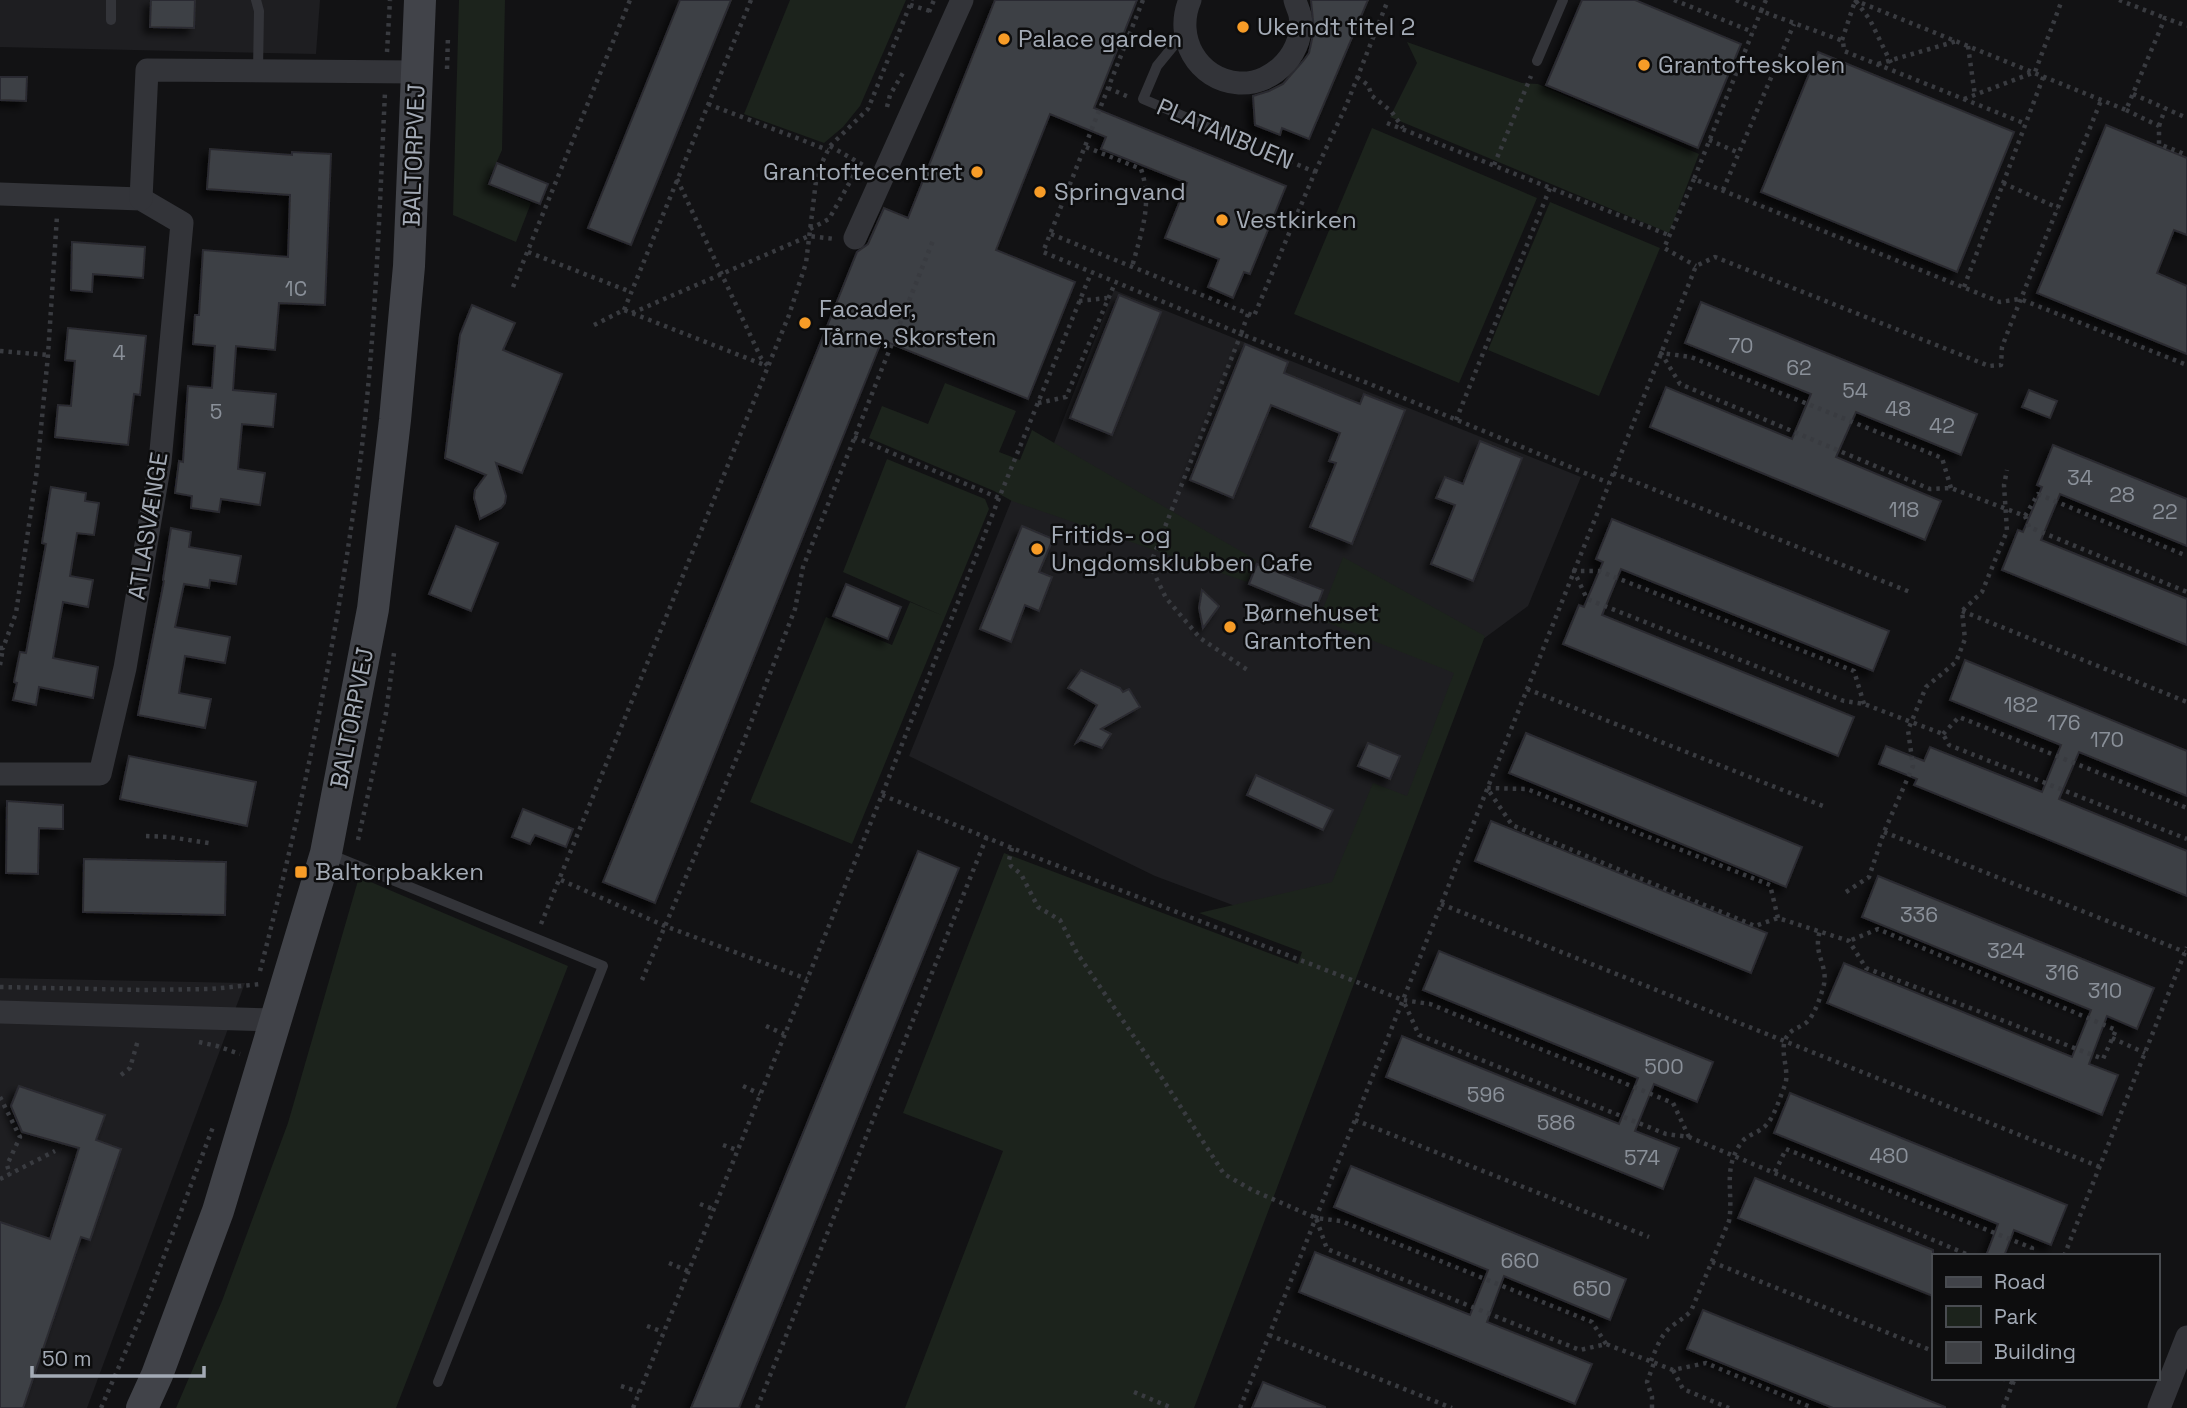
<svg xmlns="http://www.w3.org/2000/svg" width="2187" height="1408" viewBox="0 0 2187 1408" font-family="'Space Grotesk',sans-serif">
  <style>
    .built { fill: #1e1e21 }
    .green { fill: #1c231c }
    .building { fill: #3e4044; stroke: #2c2c30; stroke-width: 2; filter: url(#shadow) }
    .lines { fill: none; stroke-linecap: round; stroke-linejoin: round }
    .path { stroke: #393b40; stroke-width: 4.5; stroke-dasharray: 3.5 5; stroke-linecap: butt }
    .lane { stroke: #333439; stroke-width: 10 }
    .street { stroke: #333439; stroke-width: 23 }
    .secondary { stroke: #414349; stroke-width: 32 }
    .poi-dot { fill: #f79c27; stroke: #0d0d0e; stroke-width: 2.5 }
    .labels { text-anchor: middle; stroke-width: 5; stroke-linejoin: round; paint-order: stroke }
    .number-label { font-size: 21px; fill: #8a9099 }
    .poi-label { font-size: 24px; fill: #a3aab5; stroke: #0d0d0e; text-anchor: start }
    .street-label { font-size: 24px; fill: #a3aab5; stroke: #0d0d0e }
  </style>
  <defs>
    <filter id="shadow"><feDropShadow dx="-6" dy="6" stdDeviation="3.5" flood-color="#0009"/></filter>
  </defs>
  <rect width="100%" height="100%" fill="#121214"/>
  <g class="built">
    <polygon points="0,0 320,0 316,54 0,47"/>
    <polygon points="1114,290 1581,477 1528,606 1471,648 1350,949 1155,876 909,756 1026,464 1043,471"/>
    <polygon points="0,978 245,983 87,1408 0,1408"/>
  </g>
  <g class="green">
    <polygon points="459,0 505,0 502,150 487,184 531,203 516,242 453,215"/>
    <polygon points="790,0 906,0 860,106 843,127 824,143 744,114"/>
    <polygon points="1407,42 1522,83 1538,84 1699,154 1669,233 1390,117 1417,63"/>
    <polygon points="1372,128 1537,198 1459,383 1294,314"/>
    <polygon points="1550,202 1660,248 1599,396 1488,350"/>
    <polygon points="945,383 1016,411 999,452 1020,460 1032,430 1256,560 1247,582 1012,501 994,491 869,438 882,406 928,424"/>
    <polygon points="887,459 985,499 989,509 852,844 750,802 826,617 892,645 910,602 941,615 843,572"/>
    <polygon points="1343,557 1485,636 1194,1408 905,1408 1003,1151 903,1113 1004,853 1298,964 1302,952 1199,913 1332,882 1373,783 1407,796 1454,673 1319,619"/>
    <polygon points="359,877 568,966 396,1408 176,1408 222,1301 288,1123"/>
  </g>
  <g class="building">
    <polygon points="151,0 195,0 194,28 150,27"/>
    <polygon points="680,0 731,0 631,245 588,228"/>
    <polygon points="995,0 1137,0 1094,108 1286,186 1250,274 1244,272 1233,298 1208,287 1219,259 1165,238 1187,183 1101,149 1106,137 1050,114 996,250 1075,282 1028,399 882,340 655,903 603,882 857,252 868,244 884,208 908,218"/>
    <polygon points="1311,0 1368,0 1309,139 1282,128 1280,135 1255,125 1253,96 1269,91 1283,84 1304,60 1309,53 1314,30"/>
    <polygon points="1582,0 1635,0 1741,44 1698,148 1546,85"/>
    <polygon points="1818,52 2014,132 1957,272 1761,192"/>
    <polygon points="0,77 27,77 26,101 0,100"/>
    <polygon points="2106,125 2187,158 2187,235 2174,230 2157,273 2187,286 2187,354 2037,293"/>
    <polygon points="210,149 292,155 292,152 331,154 325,305 279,303 275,350 236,346 233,390 276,394 273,427 242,424 238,469 265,473 260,505 221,499 219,512 191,508 192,496 175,493 179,461 183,462 188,386 212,388 215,346 193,344 195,315 199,315 203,250 288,257 290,195 207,189"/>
    <polygon points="497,163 548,184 540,204 489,184"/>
    <polygon points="72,242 145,247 143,278 93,274 92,292 71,290"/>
    <polygon points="1119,295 1161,312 1112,435 1070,418"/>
    <polygon points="1701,302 1977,414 1961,455 1856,412 1836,457 1941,501 1925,540 1650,427 1666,387 1792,439 1811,394 1685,343"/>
    <polygon points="472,305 515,323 503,350 562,374 522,473 496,463 506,496 505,503 501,508 480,519 474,498 475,490 486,475 445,458 460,335"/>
    <polygon points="68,328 146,336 140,395 134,394 128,445 55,437 58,405 71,406 75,361 65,360"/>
    <polygon points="1245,344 1288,362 1284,373 1360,404 1364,394 1405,410 1352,544 1310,527 1336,463 1329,461 1340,433 1271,405 1233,498 1190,480"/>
    <polygon points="2029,390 2057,401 2050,418 2022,407"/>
    <polygon points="1480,441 1522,458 1473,581 1431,564 1455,505 1436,498 1445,477 1463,484"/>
    <polygon points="2053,445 2187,499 2187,546 2060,494 2041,540 2187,599 2187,645 2002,570 2018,530 2023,532 2042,487 2037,485"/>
    <polygon points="51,487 86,493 85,501 99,503 94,535 77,533 70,576 93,580 88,607 63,602 53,658 98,667 93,698 39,687 36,705 13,700 17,683 14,682 20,652 26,653 46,544 42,543"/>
    <polygon points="1612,519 1889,631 1873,671 1621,569 1602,615 1854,717 1838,756 1563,644 1579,605 1584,607 1603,562 1596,559"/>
    <polygon points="456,526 498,543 471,611 429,594"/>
    <polygon points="1022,526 1053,539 1039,572 1052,577 1039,611 1025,605 1011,642 980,629"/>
    <polygon points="171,528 191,532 189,547 241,556 236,584 210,580 209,588 184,584 175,627 230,637 225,663 185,656 179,693 211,699 205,728 138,715 164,581 163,580"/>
    <polygon points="1257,564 1323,590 1315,611 1249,584"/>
    <polygon points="846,584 901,607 888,639 833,616"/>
    <polygon points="1202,590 1219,606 1203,628 1199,608"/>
    <polygon points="1965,660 2187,751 2187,796 2079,752 2059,799 2187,851 2187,896 1914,785 1917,779 1879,764 1886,746 1924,761 1930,747 2042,792 2061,745 1950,700"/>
    <polygon points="1081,670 1120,688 1123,692 1129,689 1140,707 1101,729 1111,734 1102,748 1081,740 1076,743 1097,705 1068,688"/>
    <polygon points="1526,733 1802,847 1786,887 1509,773"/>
    <polygon points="1368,743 1400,756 1390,779 1358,766"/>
    <polygon points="129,756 256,782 247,826 120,799"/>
    <polygon points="1256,775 1333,810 1323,830 1247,795"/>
    <polygon points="7,801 63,805 63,829 39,828 38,874 6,873"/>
    <polygon points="523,809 573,829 566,847 535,835 530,844 512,837"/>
    <polygon points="1491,821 1767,933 1751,973 1475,861"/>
    <polygon points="918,851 959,868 739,1408 691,1408"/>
    <polygon points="84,859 226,862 225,915 83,912"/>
    <polygon points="1878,876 2154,988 2137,1029 2107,1016 2089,1064 2118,1075 2102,1115 1827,1003 1844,963 2072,1057 2091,1010 1862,917"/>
    <polygon points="1439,951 1713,1062 1697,1102 1654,1084 1635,1131 1679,1148 1663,1189 1386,1077 1402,1036 1619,1124 1638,1078 1423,990"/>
    <polygon points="19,1086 105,1115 96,1140 121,1149 90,1240 81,1237 23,1408 0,1408 0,1222 50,1239 79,1148 22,1132 11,1106"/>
    <polygon points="1790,1093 2067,1205 2051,1245 2014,1230 2004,1256 1986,1256 1998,1224 1774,1133"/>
    <polygon points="1351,1166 1626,1279 1610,1320 1504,1276 1487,1322 1592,1364 1575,1404 1299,1292 1315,1252 1470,1315 1488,1270 1334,1207"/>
    <polygon points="1755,1178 1933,1250 1933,1296 1738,1218"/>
    <polygon points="1703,1310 1945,1407 1945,1408 1833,1408 1687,1349"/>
    <polygon points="1263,1382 1325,1407 1325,1408 1252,1408"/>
  </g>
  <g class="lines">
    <g class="path">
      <polyline points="1143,0 1043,252 1241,334 1150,565 1166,598 1200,638 1249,671"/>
      <polyline points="1674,0 1753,32"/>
      <polyline points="1736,0 1761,11 1694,179 2000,302 2020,299 2187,365"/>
      <polyline points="1766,0 1761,11 1843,41 1844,51 2026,124"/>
      <polyline points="1854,0 2126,110 2165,18 2187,26"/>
      <polyline points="2119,0 2165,18"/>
      <polyline points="1856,1 1870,20 1891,63"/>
      <polyline points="910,5 930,11"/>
      <polyline points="929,12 934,0"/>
      <polyline points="1842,40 1855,1"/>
      <polyline points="1968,46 1975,96"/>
      <polyline points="387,52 390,0"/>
      <polyline points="1743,57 1774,71"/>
      <polyline points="1878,64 1957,41"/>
      <polyline points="447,69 448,36"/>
      <polyline points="1357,77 1368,85 1372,96 1391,111 1403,128"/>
      <polyline points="1108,88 1129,97"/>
      <polyline points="2133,94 2187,118"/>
      <polyline points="1964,99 2035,72 2062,0"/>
      <polyline points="708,104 828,150"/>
      <polyline points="887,107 890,95 904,71"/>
      <polyline points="2126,110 2159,126 2159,144 2187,155"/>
      <polyline points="1387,123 1671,236"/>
      <polyline points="2159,126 2165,109"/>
      <polyline points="1709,140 1739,153"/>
      <polyline points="830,146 863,165"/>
      <path d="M1086 147 1141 169C1153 204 1141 233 1132 267"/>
      <polyline points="1494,165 1531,76"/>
      <polyline points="1315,172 1346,106 1388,0"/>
      <polyline points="677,179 761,358 768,366"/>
      <polyline points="1694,179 1664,248 1696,266"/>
      <polyline points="2003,183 2058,208"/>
      <polyline points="1723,190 1794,24"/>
      <polyline points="810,229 829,219 860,164"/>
      <polyline points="1051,234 1254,316 1315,172 1263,150"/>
      <polyline points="528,252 631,292"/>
      <polyline points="513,287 630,0"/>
      <polyline points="1964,287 2044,75"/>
      <polyline points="1079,301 1107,298"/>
      <polyline points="624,310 751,0"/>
      <polyline points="632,313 809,236 835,239"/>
      <polyline points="1248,314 1241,334 1370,384 1609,483"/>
      <polyline points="594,325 624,310 767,366"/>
      <polyline points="0,351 48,355"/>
      <polyline points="1038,403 1066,397 1115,283"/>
      <polyline points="1456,420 1550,188"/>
      <polyline points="854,437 999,498"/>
      <polyline points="1613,473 1910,592"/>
      <polyline points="1951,488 1942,458 1691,357 1661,353 1680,384 1930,489 1951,488 2025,516 2029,527 2187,592"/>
      <polyline points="2025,516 2038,494 2187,556"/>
      <polyline points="1962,611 2187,702"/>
      <polyline points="0,648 3,648 16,613 37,470 48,355 57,216"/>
      <polyline points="0,665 3,648"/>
      <polyline points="1527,689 1823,806"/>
      <polyline points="1864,704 1854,671 1599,571 1574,571 1587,599 1844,701 1864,704 1943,734 1949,745 2187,839"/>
      <polyline points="1943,734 1959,717 2187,808"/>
      <polyline points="882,795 1012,848 1403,1000"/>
      <polyline points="1884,832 2185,952"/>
      <polyline points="146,836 169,837 209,843"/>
      <polyline points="358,840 386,713 394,653"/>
      <polyline points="1012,848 1009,860 1011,866 1021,874 1038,907 1060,920 1077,953 1162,1078 1224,1174 1252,1190 1316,1218"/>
      <polyline points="561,880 665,926 807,979"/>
      <polyline points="1846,892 1869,877 1884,832 1913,766 1908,730 1926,687 1956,662 1965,639 1962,611 1982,592 2007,531 2004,485 2007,470"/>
      <polyline points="1441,904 2100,1167"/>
      <polyline points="1778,918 1770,885 1527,789 1487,788 1512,825 1755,926 1778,918 1849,941 1866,968 2103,1059 2116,1030 1878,929 1849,941"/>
      <polyline points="541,924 789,315 806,263 817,173 830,146 868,109 912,0"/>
      <path d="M260 971C302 809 336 645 358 478 375 350 379 221 385 92"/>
      <polyline points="642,980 743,743 795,609 803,567 934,238"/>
      <polyline points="0,987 144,990 211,989 261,984"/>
      <polyline points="766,1026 784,1034"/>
      <polyline points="2112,1038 2145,1053"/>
      <polyline points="199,1042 217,1046 240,1054"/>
      <polyline points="121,1075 130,1068 138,1040"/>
      <polyline points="743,1086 760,1094"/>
      <polyline points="0,1097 20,1137 7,1165 10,1175"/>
      <polyline points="1355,1120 1649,1237"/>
      <polyline points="1689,1137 1673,1103 1430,1004 1403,1000 1419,1035 1666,1134 1689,1137 1971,1256"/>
      <polyline points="723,1145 737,1150"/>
      <polyline points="1775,1172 1786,1149 2032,1248 2030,1256"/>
      <polyline points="0,1179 55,1151"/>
      <polyline points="700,1204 713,1209"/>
      <polyline points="2064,1256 2187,947"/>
      <polyline points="1712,1262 1933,1351"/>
      <polyline points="669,1263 688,1271"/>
      <polyline points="647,1326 663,1332"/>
      <polyline points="1269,1335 1452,1408"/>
      <polyline points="1606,1344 1592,1322 1341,1221 1316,1218 1327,1249 1580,1350 1606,1344 1673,1370 1706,1363 1813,1408"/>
      <path d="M1651 1361C1656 1349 1661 1334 1672 1326 1679 1321 1685 1317 1691 1311L1729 1221C1734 1193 1722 1170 1741 1143 1747 1134 1760 1133 1767 1124 1775 1115 1780 1097 1785 1085 1790 1070 1779 1052 1786 1038 1790 1029 1800 1028 1807 1022 1815 1014 1820 998 1823 988 1830 966 1812 955 1820 931"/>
      <polyline points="1673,1370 1683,1389 1729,1408"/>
      <polyline points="2002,1378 2013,1383"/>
      <polyline points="621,1386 639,1392"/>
      <polyline points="1134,1392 1172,1408"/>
      <polyline points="101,1408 144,1309 213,1127"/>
      <polyline points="633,1408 882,795 999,498 1091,273"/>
      <polyline points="757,1408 987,836"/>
      <polyline points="1240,1408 1696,266 1715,257 1989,366 2001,365 2002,347 2010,326 2102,98"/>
      <polyline points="1652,1408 1652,1397 1647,1382 1654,1363"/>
      <polyline points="2003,1408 2015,1378"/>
    </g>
    <g class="lane">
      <polyline points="256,0 259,11 258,70"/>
      <polyline points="111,20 111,0"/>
      <polyline points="1184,33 1157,66 1143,99 1249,144"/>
      <polyline points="1537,61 1563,0"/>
      <polyline points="329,854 603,966 438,1382"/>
    </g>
    <g class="street">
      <path d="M1190 0C1174 37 1197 80 1239 83 1275 85 1306 50 1300 15 1299 10 1296 5 1295 0"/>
      <polyline points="0,194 141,199 182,223 160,462 125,668 100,774 0,774"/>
      <polyline points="141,199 147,70 417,72"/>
      <polyline points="855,238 962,0"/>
      <polyline points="0,1012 275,1020"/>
      <polyline points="2159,1408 2187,1337"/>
    </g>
    <polyline class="secondary" points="142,1408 157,1375 218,1211 326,853 373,609 395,420 409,266 420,0"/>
  </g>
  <g class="poi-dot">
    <circle cx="1243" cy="27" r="7"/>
    <circle cx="1004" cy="39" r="7"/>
    <circle cx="1644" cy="65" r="7"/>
    <circle cx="977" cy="172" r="7"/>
    <circle cx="1040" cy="192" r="7"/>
    <circle cx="1222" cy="220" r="7"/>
    <circle cx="805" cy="323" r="7"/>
    <circle cx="1037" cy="549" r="7"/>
    <circle cx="1230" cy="627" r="7"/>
    <rect x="294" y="865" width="14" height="14" rx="3.5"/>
  </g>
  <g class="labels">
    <g class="number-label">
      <text x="296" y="296">1C</text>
      <text x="1741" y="353">70</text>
      <text x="119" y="360">4</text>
      <text x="1799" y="375">62</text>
      <text x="1855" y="398">54</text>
      <text x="1898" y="416">48</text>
      <text x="216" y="419">5</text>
      <text x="1942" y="433">42</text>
      <text x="2080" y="485">34</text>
      <text x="2122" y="502">28</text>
      <text x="1904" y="517">118</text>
      <text x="2165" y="519">22</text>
      <text x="2021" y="712">182</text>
      <text x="2064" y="730">176</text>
      <text x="2107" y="747">170</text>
      <text x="1919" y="922">336</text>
      <text x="2006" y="958">324</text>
      <text x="2062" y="980">316</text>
      <text x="2105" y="998">310</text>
      <text x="1664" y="1074">500</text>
      <text x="1486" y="1102">596</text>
      <text x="1556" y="1130">586</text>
      <text x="1889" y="1163">480</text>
      <text x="1642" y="1165">574</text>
      <text x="1520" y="1268">660</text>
      <text x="1592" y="1296">650</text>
    </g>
    <g class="poi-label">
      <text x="1257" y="35">Ukendt titel 2</text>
      <text x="1018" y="47">Palace garden</text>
      <text x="1658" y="73">Grantofteskolen</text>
      <text x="963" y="180" text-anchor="end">Grantoftecentret</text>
      <text x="1054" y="200">Springvand</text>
      <text x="1236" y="228">Vestkirken</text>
      <text x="819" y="317">Facader,<tspan x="819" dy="28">Tårne, Skorsten</tspan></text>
      <text x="1051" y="543">Fritids- og<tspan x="1051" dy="28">Ungdomsklubben Cafe</tspan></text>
      <text x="1244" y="621">Børnehuset<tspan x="1244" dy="28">Grantoften</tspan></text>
      <text x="315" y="880">Baltorpbakken</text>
    </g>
    <g class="street-label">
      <text transform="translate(1225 134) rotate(23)" y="8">PLATANBUEN</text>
      <text transform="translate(414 155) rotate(-88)" y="8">BALTORPVEJ</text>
      <text transform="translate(148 526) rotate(-81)" y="8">ATLASVÆNGE</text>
      <text transform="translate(352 718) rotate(-79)" y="8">BALTORPVEJ</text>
    </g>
  </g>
  <rect x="1932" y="1254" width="228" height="126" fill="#0d0d0e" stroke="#494c51" stroke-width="2"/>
  <rect x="1946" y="1277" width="35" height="10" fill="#414349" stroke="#494c51" stroke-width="2"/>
  <text x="1994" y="1289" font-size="21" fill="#a3aab5">Road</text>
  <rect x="1946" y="1306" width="35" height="21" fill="#1c231c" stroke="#494c51" stroke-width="2"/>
  <text x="1994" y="1324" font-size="21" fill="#a3aab5">Park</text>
  <rect x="1946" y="1342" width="35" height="21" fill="#3e4044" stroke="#494c51" stroke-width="2"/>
  <text x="1994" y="1359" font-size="21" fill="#a3aab5">Building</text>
  <path d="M32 1366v10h172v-10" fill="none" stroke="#a3aab5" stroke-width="3.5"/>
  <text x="42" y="1366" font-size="21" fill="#a3aab5" stroke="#0d0d0e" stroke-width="5" paint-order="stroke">50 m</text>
</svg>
